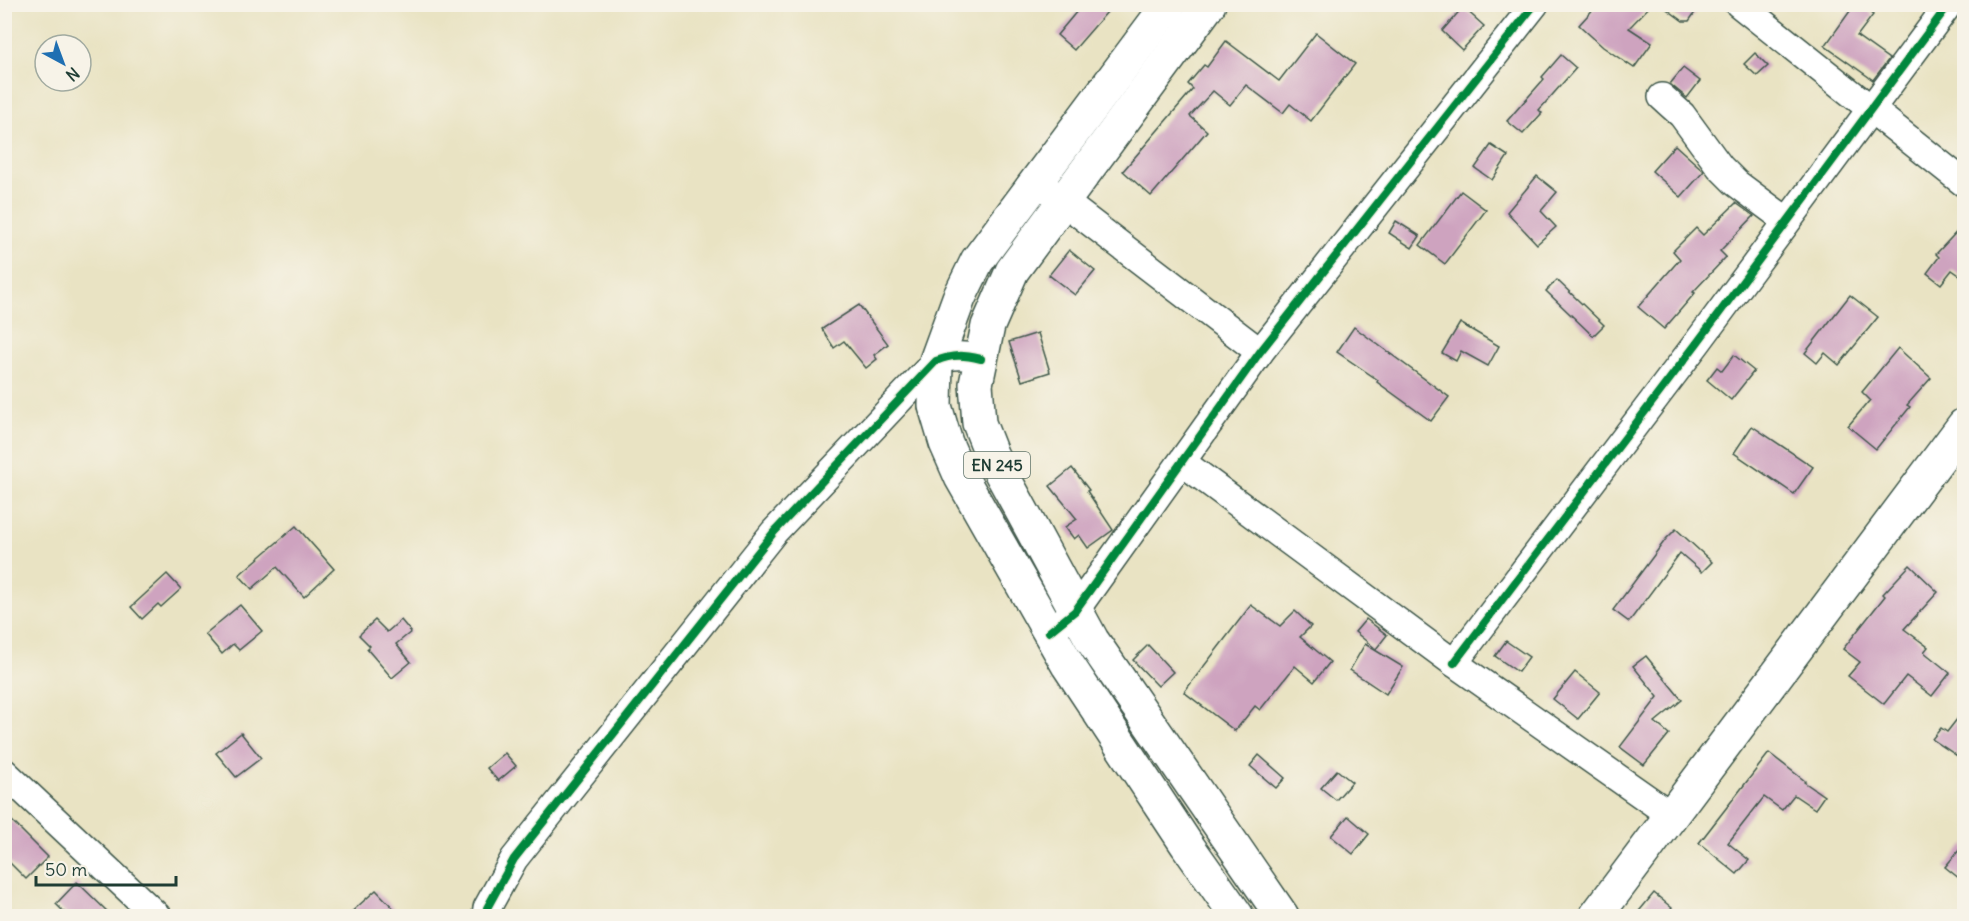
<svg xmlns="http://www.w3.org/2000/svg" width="1969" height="921" viewBox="0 0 1969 921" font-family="Delius,sans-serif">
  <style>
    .building { fill: #cea3bf }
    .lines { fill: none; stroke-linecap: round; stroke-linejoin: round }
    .minor-casing { stroke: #3d5649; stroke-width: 30 }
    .major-casing { stroke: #3d5649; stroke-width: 36 }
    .minor { stroke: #fff; stroke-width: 27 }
    .major { stroke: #fff; stroke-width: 33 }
    .cycleway-casing { stroke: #f7f3e8; stroke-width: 11 }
    .cycleway { stroke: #00873e; stroke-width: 8 }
    .labels { text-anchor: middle; stroke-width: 4.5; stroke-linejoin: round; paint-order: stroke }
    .shield { fill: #f7f3e8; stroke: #60746a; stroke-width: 1.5 }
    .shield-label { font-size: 16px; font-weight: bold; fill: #1f3d34 }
  </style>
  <rect width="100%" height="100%" fill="#f7f3e8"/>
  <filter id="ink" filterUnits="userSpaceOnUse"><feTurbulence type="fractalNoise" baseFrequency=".0167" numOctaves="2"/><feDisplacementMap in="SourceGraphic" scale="12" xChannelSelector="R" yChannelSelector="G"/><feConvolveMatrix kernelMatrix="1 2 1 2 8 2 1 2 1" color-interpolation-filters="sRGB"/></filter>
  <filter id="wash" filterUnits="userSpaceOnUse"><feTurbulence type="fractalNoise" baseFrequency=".008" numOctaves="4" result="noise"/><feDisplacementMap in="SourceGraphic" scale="24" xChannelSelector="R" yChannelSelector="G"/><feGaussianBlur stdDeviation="1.35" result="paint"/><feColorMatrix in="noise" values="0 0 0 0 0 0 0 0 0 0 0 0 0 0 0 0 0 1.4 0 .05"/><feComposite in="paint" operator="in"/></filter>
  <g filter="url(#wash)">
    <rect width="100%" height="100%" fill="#e9e3c3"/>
    <g id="blocks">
      <g class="building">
        <polygon points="1083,4 1114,4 1074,50 1057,35"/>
        <polygon points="1598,4 1652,4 1629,28 1652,43 1634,68 1603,47 1579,25"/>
        <polygon points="1660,4 1701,4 1689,21 1683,21"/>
        <polygon points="1855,4 1859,4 1873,15 1857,36 1889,59 1873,80 1825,46"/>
        <polygon points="1463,7 1484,26 1462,50 1442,31"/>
        <polygon points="1316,33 1355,64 1311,121 1290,104 1283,113 1246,85 1230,105 1213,91 1190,116 1207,131 1151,196 1123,171 1193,89 1188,84 1204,65 1207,67 1226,41 1279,81"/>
        <polygon points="1755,53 1768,66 1757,76 1744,64"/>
        <polygon points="1561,55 1576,68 1539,110 1542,113 1523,134 1507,121 1544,79 1542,77"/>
        <polygon points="1683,68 1700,81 1687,98 1670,84"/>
        <polygon points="1491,145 1508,156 1492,180 1475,168"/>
        <polygon points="1675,145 1704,171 1681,197 1652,171"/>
        <polygon points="1537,176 1557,192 1541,211 1556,227 1537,244 1507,212"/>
        <polygon points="1461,191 1486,210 1445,264 1420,245"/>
        <polygon points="1736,203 1754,216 1720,251 1726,257 1693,292 1695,293 1664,329 1638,307 1680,259 1673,251 1696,228 1703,235"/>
        <polygon points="1396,221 1420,236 1412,248 1389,233"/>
        <polygon points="1965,223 1965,279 1952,270 1941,284 1927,273 1939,257 1936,254"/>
        <polygon points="1069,250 1095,271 1075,295 1049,275"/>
        <polygon points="1557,280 1604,325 1593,336 1546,291"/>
        <polygon points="1850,295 1878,317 1839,365 1825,353 1817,363 1805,353"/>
        <polygon points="859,305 888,344 874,355 877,359 866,368 844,341 834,348 822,329"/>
        <polygon points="1460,323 1499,346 1488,366 1461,351 1456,361 1442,353"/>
        <polygon points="1354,327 1449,397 1431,421 1377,382 1378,380 1337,352"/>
        <polygon points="1038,333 1050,372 1022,381 1009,342"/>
        <polygon points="1898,348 1931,378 1907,405 1910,407 1876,449 1848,426 1870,400 1862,392"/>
        <polygon points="1734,355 1754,371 1731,400 1707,380 1717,367 1722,371"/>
        <polygon points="1752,426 1813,467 1794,494 1734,453"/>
        <polygon points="1072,468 1089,490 1087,491 1113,530 1088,548 1079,535 1074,539 1065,527 1077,519 1050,486"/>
        <polygon points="296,526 334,569 304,597 277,567 252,589 239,575"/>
        <polygon points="1676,529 1712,562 1702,572 1680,553 1629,622 1613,610 1666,539"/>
        <polygon points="1910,565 1938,592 1904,629 1928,647 1924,652 1950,673 1932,696 1906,676 1884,704 1848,676 1860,662 1843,649 1885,596 1883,594"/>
        <polygon points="167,574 181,589 161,607 158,604 142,619 131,607"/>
        <polygon points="240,605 262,631 239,650 233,644 222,654 205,634"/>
        <polygon points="1251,605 1280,626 1295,611 1311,626 1300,637 1330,662 1314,682 1295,666 1260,710 1255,706 1235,731 1184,692"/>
        <polygon points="1366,619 1387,635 1376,649 1355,632"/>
        <polygon points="375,620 387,632 401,620 411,632 396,644 411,662 392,678 367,649 370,646 359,635"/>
        <polygon points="1506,641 1529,657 1518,672 1495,656"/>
        <polygon points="1365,644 1403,667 1386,694 1350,670"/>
        <polygon points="1148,645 1173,672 1158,686 1133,660"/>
        <polygon points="1646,656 1682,700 1655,722 1669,734 1644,765 1620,747 1658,697 1633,666"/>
        <polygon points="1575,672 1600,692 1578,719 1553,699"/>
        <polygon points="1965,709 1965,761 1932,739 1941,728 1947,732"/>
        <polygon points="241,733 261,758 236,777 216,753"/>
        <polygon points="505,753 516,766 498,781 487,768"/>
        <polygon points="1769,753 1805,781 1804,782 1824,796 1815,809 1794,795 1782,810 1764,797 1728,843 1749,860 1737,874 1699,843"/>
        <polygon points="1259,755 1285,778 1276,788 1250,766"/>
        <polygon points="1337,770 1352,782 1336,800 1321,788"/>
        <polygon points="1348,816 1369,834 1353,854 1331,836"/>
        <polygon points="12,821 48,857 26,879 4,857 4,829"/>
        <polygon points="1965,843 1965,883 1945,867"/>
        <polygon points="77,882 112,916 68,916 56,904"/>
        <polygon points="376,890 401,916 347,916"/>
        <polygon points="1654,893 1672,908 1665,916 1635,916"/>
      </g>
    </g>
  </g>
  <g filter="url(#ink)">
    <use href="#blocks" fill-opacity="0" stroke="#3d5649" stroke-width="1.5"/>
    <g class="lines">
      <defs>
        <g id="minor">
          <polyline points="1739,4 1964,183"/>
          <polyline points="1662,97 1682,115 1720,167 1736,183 1787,221"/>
          <polyline points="1047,189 1260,352"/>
          <polyline points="1182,462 1454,663 1672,816"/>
          <polyline points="1062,622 1075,611 1260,352 1535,4"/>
          <polyline points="1454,663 1697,343 1949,4"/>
          <polyline points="4,772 157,916"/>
          <path d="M486 916 487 908 514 859 774 532 936 361C953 354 964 355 981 359"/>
        </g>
        <g id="major">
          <polyline points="1169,4 977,261 959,298 936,361 935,406 946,443 961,477 1068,665 1187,845 1237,916"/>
          <polyline points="1209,4 1012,271 988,326 976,384 979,423 992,456 1092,640 1282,916"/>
          <polyline points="1596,916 1964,425"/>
        </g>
      </defs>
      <use href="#minor" class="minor-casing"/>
      <use href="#major" class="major-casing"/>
      <use href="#minor" class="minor"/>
      <use href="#major" class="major"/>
      <defs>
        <g id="cycleway">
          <polyline points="1049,632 1075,611 1260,352 1535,4"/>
          <polyline points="1454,663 1697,343 1949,4"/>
          <path d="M486 916 487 908 514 859 774 532 936 361C953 354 964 355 981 359"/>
        </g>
      </defs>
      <use href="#cycleway" class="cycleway-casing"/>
      <use href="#cycleway" class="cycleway"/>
    </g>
  </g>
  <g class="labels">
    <rect class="shield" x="964" y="452" width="66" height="26" rx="4.5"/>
    <g class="shield-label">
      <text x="997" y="471">EN 245</text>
    </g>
  </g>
  <rect width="1969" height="921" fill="none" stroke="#f7f3e8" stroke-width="24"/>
  <g transform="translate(63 63) rotate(139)"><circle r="28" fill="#f7f3e8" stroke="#a1aaa0" stroke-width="1.5"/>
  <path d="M0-4.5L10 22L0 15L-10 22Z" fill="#1f6fb2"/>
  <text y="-9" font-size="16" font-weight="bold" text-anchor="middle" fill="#1f3d34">N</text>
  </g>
  <path d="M36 876v9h140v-9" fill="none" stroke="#1f3d34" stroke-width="3"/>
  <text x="45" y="876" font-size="18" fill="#1f3d34" stroke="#f7f3e8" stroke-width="4.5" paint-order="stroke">50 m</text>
</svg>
